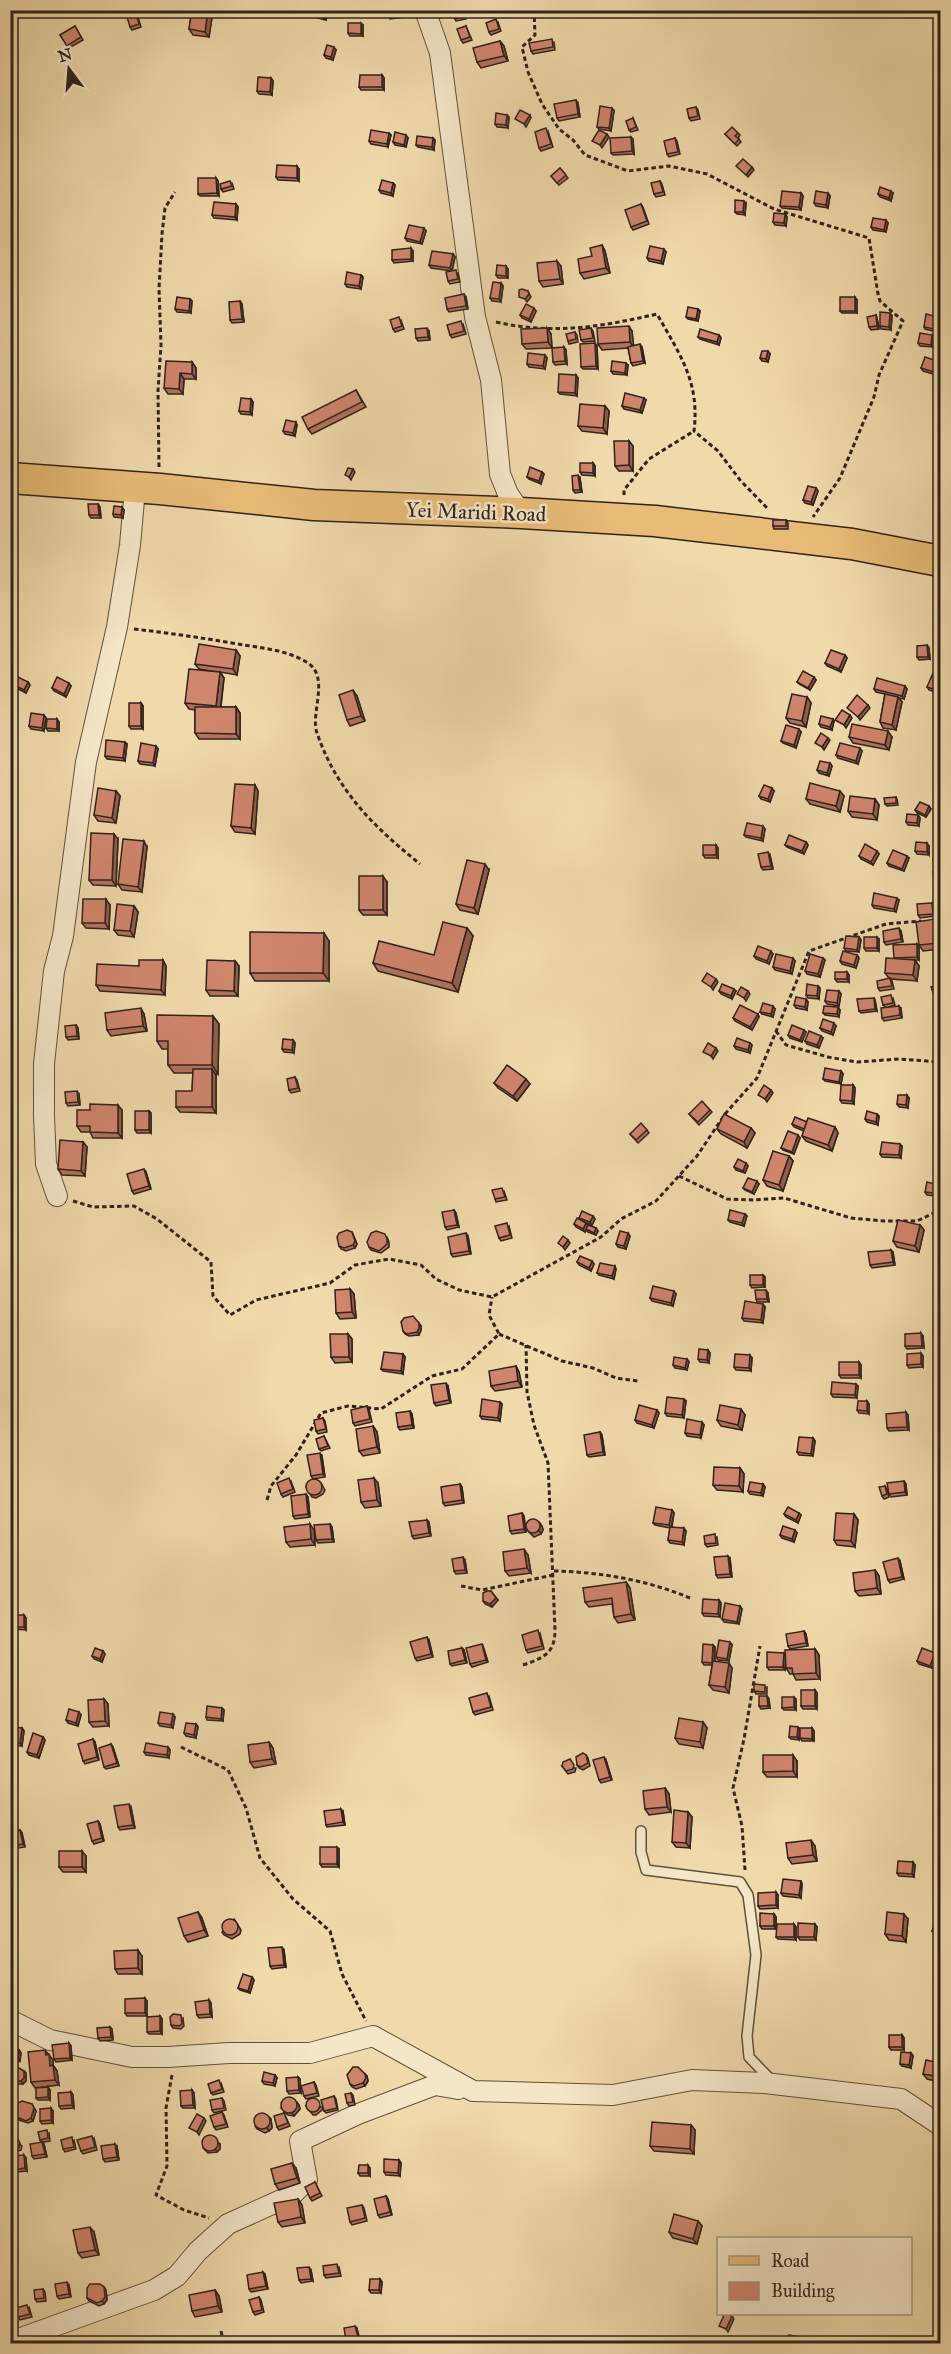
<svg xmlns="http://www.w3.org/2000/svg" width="951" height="2354" viewBox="0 0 951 2354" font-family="'IM FELL Great Primer',serif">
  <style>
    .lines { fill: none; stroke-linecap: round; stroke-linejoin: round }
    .lane-casing { stroke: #60503f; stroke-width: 12 }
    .street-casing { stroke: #60503f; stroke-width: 22 }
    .primary-casing { stroke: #30221b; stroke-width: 33 }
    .path { stroke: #30221b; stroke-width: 3; stroke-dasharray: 4.5 3; stroke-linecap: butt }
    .lane { stroke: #f5e6c8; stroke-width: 9 }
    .street { stroke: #f5e6c8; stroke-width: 20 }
    .primary { stroke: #e8bc76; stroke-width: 30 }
    .wall { fill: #b3725e; stroke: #30221b; stroke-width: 1.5 }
    .shaded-wall { fill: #925d4c; stroke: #30221b; stroke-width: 1.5 }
    .building { fill: #d0856d; stroke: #30221b; stroke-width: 1.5 }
    .labels { text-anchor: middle; stroke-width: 5; stroke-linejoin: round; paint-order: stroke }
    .street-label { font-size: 21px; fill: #30221b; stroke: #f5e6c8 }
  </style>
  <rect width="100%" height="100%" fill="#f0d9ab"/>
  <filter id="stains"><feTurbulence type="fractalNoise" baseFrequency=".00333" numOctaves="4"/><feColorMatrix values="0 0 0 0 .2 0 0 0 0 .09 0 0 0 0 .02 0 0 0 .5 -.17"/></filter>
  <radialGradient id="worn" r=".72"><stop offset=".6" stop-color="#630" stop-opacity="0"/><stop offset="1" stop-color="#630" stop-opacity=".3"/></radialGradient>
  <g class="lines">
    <defs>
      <polyline id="lane" points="641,1831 641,1852 646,1870 740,1882 748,1895 756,1955 747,2036 749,2057 771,2080"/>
      <g id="street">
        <polyline points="425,10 440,53 475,317 491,380 500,474 508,494 521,513"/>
        <polyline points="57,1196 46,1164 44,1116 44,1064 54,971 63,936 86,762 117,627 130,545 135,489"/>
        <polyline points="10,2020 50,2040 132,2057 168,2057 229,2053 310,2053 373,2036 473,2091 613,2095 692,2080 765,2083 901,2099 940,2125"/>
        <polyline points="10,2342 154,2290 177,2276 198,2251 228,2224 292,2195 307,2180 300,2141 358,2114 435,2085 458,2089"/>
      </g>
      <polyline id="primary" points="10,478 160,489 314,505 521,513 655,521 852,544 940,561"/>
    </defs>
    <use href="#lane" class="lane-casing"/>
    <use href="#street" class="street-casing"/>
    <use href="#primary" class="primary-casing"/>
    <g class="path">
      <polyline points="534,10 535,35 522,47 528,72 542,104 559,129 573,140 585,155 628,171 669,166 707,174 774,209 869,238 878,294 880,301 903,321 879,375 874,397 840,478 813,517"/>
      <path d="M496 322C553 335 600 327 657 314 680 355 700 382 694 431L718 451 740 480 768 509"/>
      <polyline points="159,467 158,391 161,345 159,289 162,234 165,208 175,192"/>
      <polyline points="624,495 624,490 649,459 694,431"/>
      <path d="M134 629C169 633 203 638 238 644 261 648 288 650 308 663 330 678 310 713 317 733 337 791 373 826 420 864"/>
      <polyline points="776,1031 786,1045 828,1057 857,1062 899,1059 940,1062"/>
      <polyline points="679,1176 727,1199 754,1200 784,1198 851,1218 884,1221 917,1221 940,1210"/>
      <polyline points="73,1201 93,1207 134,1206 157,1219 211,1262 213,1296 230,1315 256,1300 330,1283 355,1265 389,1259 421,1265 436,1279 459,1290 492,1297 601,1237 621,1219 656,1201 697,1156 725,1114 757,1078 809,951 886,924 921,921"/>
      <polyline points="499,1334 562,1361 593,1368 616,1378 638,1381"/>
      <polyline points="267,1500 271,1486 296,1455 321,1413 348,1406 381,1409 432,1376 462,1369 499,1334 489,1315 492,1297"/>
      <path d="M554 1571C600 1572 647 1580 690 1598"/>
      <polyline points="461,1586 482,1590 553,1575"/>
      <path d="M523 1665C543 1658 555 1654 555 1630L548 1463 534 1425 527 1392 526 1345"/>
      <polyline points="181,1747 228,1770 246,1808 260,1858 293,1899 330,1931 342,1974 366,2021"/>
      <polyline points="745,1870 742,1826 733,1788 744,1739 760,1646"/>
      <polyline points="172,2075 166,2108 167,2166 156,2195 184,2210 209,2218"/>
      <polyline points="221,2331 224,2344"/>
    </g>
    <use href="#lane" class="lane"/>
    <use href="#street" class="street"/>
    <use href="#primary" class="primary"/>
  </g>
  <g class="wall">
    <polygon points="192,10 213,10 209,37 193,35 189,29"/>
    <polygon points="328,10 326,20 314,17 312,14"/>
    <polygon points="388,10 403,10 404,17 390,19 388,16"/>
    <polygon points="437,10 445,10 446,16 440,18"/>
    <polygon points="453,10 464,10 466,19 456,21 455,19"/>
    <polygon points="138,17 141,27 132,30 130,27"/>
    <polygon points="498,22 501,31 491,35 489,32"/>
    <polygon points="363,25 363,36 350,36 348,33"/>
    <polygon points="75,26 83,40 69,48 60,35"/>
    <polygon points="466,26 472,40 463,43 461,40"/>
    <polygon points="500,41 504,46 508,61 481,68 477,62"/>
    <polygon points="554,42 555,50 533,54 531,51"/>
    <polygon points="336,50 333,60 326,58 324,55"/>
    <polygon points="382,75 384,78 384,90 361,90 359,87"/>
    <polygon points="271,78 273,81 272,95 259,94 257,91"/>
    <polygon points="578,103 580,117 559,121 557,118"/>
    <polygon points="696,107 698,110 700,119 691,121 689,118"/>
    <polygon points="614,111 611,131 599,129 597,127"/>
    <polygon points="507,115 509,117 508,128 497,127 495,124"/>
    <polygon points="633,118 638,130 631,132 629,130"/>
    <polygon points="548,131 553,147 541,151 539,148"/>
    <polygon points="389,133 391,135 388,147 371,144 369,141"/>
    <polygon points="738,133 740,135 738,138 741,142 737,146 725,134"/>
    <polygon points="408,138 406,147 395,145 393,142"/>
    <polygon points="433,138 435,140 434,150 418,147 416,145"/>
    <polygon points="675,138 677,141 680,154 669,157 667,154"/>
    <polygon points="633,139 634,154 613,155 611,153"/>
    <polygon points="560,168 568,178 559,185 551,176"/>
    <polygon points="299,169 299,181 278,180 276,177"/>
    <polygon points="216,178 218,181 219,196 200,196 198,194"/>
    <polygon points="660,181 662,184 665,195 656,197 654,194"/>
    <polygon points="232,183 234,189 223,192 221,189"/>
    <polygon points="393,183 395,185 393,196 381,193 379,190"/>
    <polygon points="801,193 803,196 801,210 782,208 780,206"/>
    <polygon points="893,193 891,201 880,197 878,194"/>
    <polygon points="830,196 828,208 816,206 814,203"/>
    <polygon points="746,203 745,215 737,214 735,212"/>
    <polygon points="641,204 643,207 649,224 633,230 631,227"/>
    <polygon points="238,207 237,220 214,218 212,215"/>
    <polygon points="785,214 787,217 786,226 775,225 773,222"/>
    <polygon points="888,223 886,232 873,230 871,227"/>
    <polygon points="426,231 422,244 407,241 405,238"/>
    <polygon points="602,245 605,251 610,273 584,279 580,273 592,256"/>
    <polygon points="413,251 413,261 394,263 392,260"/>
    <polygon points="666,252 663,264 649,261 647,258"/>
    <polygon points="453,254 455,257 452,271 431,268 429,265"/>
    <polygon points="561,266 563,284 543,287 539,281"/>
    <polygon points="508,269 508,278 498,278 496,275"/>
    <polygon points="458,273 460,282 450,284 448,281"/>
    <polygon points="361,275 363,277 361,289 347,287 345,284"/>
    <polygon points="501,283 503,286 501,302 492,301 490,298"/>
    <polygon points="466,297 468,309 449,312 447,309"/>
    <polygon points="190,299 192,301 191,313 177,312 175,309"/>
    <polygon points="857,300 857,313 842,313 840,311"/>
    <polygon points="240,301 242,304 244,322 232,323 230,320"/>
    <polygon points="698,309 700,311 698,321 688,319 686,317"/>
    <polygon points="536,311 531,322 522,318 520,315"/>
    <polygon points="876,315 877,318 879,329 871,330 869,327"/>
    <polygon points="892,316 891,330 881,329 880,326"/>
    <polygon points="938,317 940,320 937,332 925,329 924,327"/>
    <polygon points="401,320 404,329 395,332 393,329"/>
    <polygon points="463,324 466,334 452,338 450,335"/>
    <polygon points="547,328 551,334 552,348 526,349 522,344"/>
    <polygon points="591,328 593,331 595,341 583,342 581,340"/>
    <polygon points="429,331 430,340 418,341 416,338"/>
    <polygon points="632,331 633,345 642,347 645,363 633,366 631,363 628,348 602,350 598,344"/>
    <polygon points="575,332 577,335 578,342 569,344 568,341"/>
    <polygon points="719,335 721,338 719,345 700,339 698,337"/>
    <polygon points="934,337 933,347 920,346 918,343"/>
    <polygon points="597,346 598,369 583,369 581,367"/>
    <polygon points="566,350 567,364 555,365 553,362"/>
    <polygon points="770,354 768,362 762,361 760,358"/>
    <polygon points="545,355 547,358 545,369 529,367 527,364"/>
    <polygon points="192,362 196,368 196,379 184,379 183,394 168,394 164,388"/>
    <polygon points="940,362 940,376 923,371 921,368"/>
    <polygon points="628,365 627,375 613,374 611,371"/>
    <polygon points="576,375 578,378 577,396 560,394 558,392"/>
    <polygon points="356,390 366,407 312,434 308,429"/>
    <polygon points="251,399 253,402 252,415 241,414 239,411"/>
    <polygon points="646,400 642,413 624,409 622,406"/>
    <polygon points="605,406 609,411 607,434 582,431 578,426"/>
    <polygon points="297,425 295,436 285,434 283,431"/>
    <polygon points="629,441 633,446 633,471 619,471 615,466"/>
    <polygon points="593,463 595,466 595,476 582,475 580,472"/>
    <polygon points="542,472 544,474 541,484 529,479 527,477"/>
    <polygon points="580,478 582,492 575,493 573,490"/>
    <polygon points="816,488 818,491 813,505 805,503 803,500"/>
    <polygon points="98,504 100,507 101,518 91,518 89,515"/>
    <polygon points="124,510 123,518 114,517 113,514"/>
    <polygon points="786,520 788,523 788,529 774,529 773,526"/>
    <polygon points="927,645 929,648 930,659 919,660 917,657"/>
    <polygon points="236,650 240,656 237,675 220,672 224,678 221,707 236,707 240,713 240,739 199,739 195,733 195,710 189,709 185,703 216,672 199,669 195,664"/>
    <polygon points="845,655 847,658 841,672 827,666 825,663"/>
    <polygon points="940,676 940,694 929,690 927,687"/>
    <polygon points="10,677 28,682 30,685 26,693 10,685"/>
    <polygon points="814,677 816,680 810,690 799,684 797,682"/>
    <polygon points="71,686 66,697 54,691 52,688"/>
    <polygon points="905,686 907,689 904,699 899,698 902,702 896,730 883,728 880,722 885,694 876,692 874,689"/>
    <polygon points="357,696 365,721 350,726 347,720"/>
    <polygon points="807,697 811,703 806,727 790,723 786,718"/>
    <polygon points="141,703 143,706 143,729 131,729 129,726"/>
    <polygon points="46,718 44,731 31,729 29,726"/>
    <polygon points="834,721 832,730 821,727 819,724"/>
    <polygon points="59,722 59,731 48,731 46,728"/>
    <polygon points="801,732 796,748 783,743 781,741"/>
    <polygon points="849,737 892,737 889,750 853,743"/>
    <polygon points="127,744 125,761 107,759 105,756"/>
    <polygon points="158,749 155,766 140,764 138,761"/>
    <polygon points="862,751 858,764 838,758 836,755"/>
    <polygon points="830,763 832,766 829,776 819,773 817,770"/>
    <polygon points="255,785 258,791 255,834 235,832 231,826"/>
    <polygon points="116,791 120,796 116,823 98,821 94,815"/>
    <polygon points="774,791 770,802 761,799 759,796"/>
    <polygon points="844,796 840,812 810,804 806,799"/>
    <polygon points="896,797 897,799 898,805 887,806 885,804"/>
    <polygon points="875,799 879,805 877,820 852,817 848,811"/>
    <polygon points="929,806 931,809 926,817 917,813 915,810"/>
    <polygon points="918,815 920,818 919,826 908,825 906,822"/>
    <polygon points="765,829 763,841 746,837 744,835"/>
    <polygon points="118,839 116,886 93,885 89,880"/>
    <polygon points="806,842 808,845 804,854 787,847 785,845"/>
    <polygon points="716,845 718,848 718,858 705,858 703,855"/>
    <polygon points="929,846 929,855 917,854 915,851"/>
    <polygon points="147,847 142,892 122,890 118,884"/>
    <polygon points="940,848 940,864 935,863 933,860"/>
    <polygon points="877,851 879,854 873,865 861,859 859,856"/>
    <polygon points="770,855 773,869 763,870 761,867"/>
    <polygon points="909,858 904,871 889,866 887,863"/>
    <polygon points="489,870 478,914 460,910 456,904"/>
    <polygon points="940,871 940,884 937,885 935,882"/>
    <polygon points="387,882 387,915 363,915 359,910"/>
    <polygon points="899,900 896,912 874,908 872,905"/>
    <polygon points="932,903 934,906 935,916 920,918 918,915"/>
    <polygon points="110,905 109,929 86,928 82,923"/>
    <polygon points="134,906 138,912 134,937 118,935 114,930"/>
    <polygon points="939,925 940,935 940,949 923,951 919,945"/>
    <polygon points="467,928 473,936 458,992 378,971 373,963 434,955"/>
    <polygon points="901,931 903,942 886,945 884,942"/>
    <polygon points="859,937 861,940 859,952 846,951 844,948"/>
    <polygon points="879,939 879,951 866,951 864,948"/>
    <polygon points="329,941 329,981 255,981 250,973"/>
    <polygon points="917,944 919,947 919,960 915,960 919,966 917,981 890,979 892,981 894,989 880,991 878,988 889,978 885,973 894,959"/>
    <polygon points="773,954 769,964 756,959 754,956"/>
    <polygon points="857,955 859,958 856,968 842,964 840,961"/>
    <polygon points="823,958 825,960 820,977 807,974 805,971"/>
    <polygon points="163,960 166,966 165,995 100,991 96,985 139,966"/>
    <polygon points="235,961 239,966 238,996 210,996 206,990"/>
    <polygon points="795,961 792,974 775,970 773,967"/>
    <polygon points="847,972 849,975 849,982 837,982 835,979"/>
    <polygon points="940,984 940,1000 937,1001 935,998"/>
    <polygon points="818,986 820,988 819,999 808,998 806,995"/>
    <polygon points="719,991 736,991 732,999 721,994"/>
    <polygon points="841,994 839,1006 827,1004 825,1001"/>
    <polygon points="874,998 875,1000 877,1011 861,1013 859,1011"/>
    <polygon points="893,998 895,1005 889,1007 901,1008 902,1018 884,1021 882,1018 885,1007 883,1005"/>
    <polygon points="806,999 808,1002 807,1010 796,1008 794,1005"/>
    <polygon points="775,1009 773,1017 762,1014 760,1012"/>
    <polygon points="840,1010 839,1017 825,1015 823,1013"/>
    <polygon points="144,1014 147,1031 111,1036 107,1030"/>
    <polygon points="758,1014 759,1017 752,1030 735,1021 733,1018"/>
    <polygon points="213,1016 219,1024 218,1074 216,1074 216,1113 180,1112 176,1107 192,1091 193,1073 174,1073 168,1065 168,1049 162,1049 157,1041"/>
    <polygon points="76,1025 78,1028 79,1039 68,1040 66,1037"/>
    <polygon points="836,1026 833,1035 822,1031 820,1028"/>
    <polygon points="806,1032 802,1042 790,1038 788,1035"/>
    <polygon points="823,1038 819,1048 807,1044 805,1041"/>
    <polygon points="293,1040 295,1043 294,1053 284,1052 282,1049"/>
    <polygon points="750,1043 752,1045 750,1053 736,1049 734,1046"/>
    <polygon points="841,1071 843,1074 841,1084 825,1081 823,1079"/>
    <polygon points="295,1077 297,1080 300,1091 291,1093 289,1090"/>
    <polygon points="494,1083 530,1084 517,1101 498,1088"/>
    <polygon points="853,1085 855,1088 854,1104 842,1103 840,1100"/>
    <polygon points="79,1094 80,1105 68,1106 66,1103"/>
    <polygon points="909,1098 908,1108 899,1107 897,1104"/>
    <polygon points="90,1110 122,1110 122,1138 93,1138 90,1132 81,1132 77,1126"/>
    <polygon points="710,1110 712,1112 699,1125 689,1114"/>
    <polygon points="149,1111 151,1113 151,1133 137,1133 135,1130"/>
    <polygon points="877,1114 879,1116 878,1125 867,1122 865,1119"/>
    <polygon points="807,1122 835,1127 838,1133 832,1151 806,1141 802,1136 804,1131 794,1127 792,1124"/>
    <polygon points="751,1128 755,1133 747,1148 721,1134 717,1129"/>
    <polygon points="647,1130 649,1133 638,1143 630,1134"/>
    <polygon points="800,1138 794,1154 783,1150 781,1148"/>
    <polygon points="83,1142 87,1147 85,1176 62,1175 58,1169"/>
    <polygon points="902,1146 901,1158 882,1157 880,1154"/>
    <polygon points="789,1156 793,1161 783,1191 767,1186 763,1180"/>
    <polygon points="746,1163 748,1166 745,1173 736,1170 734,1167"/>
    <polygon points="146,1172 151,1189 134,1194 132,1191"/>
    <polygon points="759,1184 754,1194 745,1190 743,1188"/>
    <polygon points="937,1186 936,1196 927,1195 925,1192"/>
    <polygon points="504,1191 507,1200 496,1202 495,1199"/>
    <polygon points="454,1210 456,1213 459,1227 447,1230 445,1227"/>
    <polygon points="745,1214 747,1216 744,1226 730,1222 728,1220"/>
    <polygon points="593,1216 595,1219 592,1225 582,1221 588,1225 596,1228 598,1231 596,1235 588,1232 586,1230 585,1232 576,1227 574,1224 581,1221 579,1218"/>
    <polygon points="920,1225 924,1230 919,1252 897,1247 893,1241"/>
    <polygon points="509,1226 512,1238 501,1241 499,1238"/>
    <polygon points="352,1232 357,1244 355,1248 346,1251 341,1249 339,1246"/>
    <polygon points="628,1233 630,1236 626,1249 618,1247 616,1244"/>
    <polygon points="468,1236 471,1254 453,1257 451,1254"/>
    <polygon points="387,1237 389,1242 389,1247 381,1253 371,1250 369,1247"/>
    <polygon points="891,1250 893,1252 895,1265 872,1268 870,1265"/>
    <polygon points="592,1261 594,1264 591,1271 579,1265 577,1262"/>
    <polygon points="616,1269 614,1279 599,1275 597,1273"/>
    <polygon points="763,1275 765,1277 765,1287 752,1288 750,1285"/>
    <polygon points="350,1289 354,1294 356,1318 340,1319 336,1313"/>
    <polygon points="768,1293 769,1302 757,1302 756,1299"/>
    <polygon points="676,1294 673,1306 652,1301 650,1298"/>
    <polygon points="765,1307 763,1323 744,1321 742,1318"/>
    <polygon points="421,1326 421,1330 419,1335 409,1336 405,1334 403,1331"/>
    <polygon points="348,1334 352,1339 352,1362 335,1363 331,1357"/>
    <polygon points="923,1336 924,1348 907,1349 905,1346"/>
    <polygon points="708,1350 710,1353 709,1363 700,1362 698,1359"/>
    <polygon points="923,1356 923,1367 909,1368 907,1365"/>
    <polygon points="405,1357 403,1374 383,1371 381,1369"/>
    <polygon points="752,1358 751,1371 736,1370 734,1367"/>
    <polygon points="687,1359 689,1362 687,1370 675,1368 673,1365"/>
    <polygon points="859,1362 861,1365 861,1378 841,1378 839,1375"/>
    <polygon points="516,1366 519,1372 522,1387 495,1391 491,1386"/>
    <polygon points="448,1386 451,1403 436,1406 434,1403"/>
    <polygon points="858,1386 857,1398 833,1397 831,1394"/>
    <polygon points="686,1401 684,1418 667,1416 665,1413"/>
    <polygon points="867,1401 869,1404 869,1414 859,1413 857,1410"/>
    <polygon points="500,1402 502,1404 500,1421 482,1419 480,1416"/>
    <polygon points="367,1406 369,1409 372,1422 355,1426 353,1423"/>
    <polygon points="657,1410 659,1413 654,1428 637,1423 635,1420"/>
    <polygon points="410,1411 412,1414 414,1428 400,1430 398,1427"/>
    <polygon points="745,1415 742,1430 721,1426 717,1420"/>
    <polygon points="908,1415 909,1430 889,1431 887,1428"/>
    <polygon points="323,1418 325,1421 327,1432 318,1434 316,1431"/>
    <polygon points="704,1425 701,1438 687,1436 685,1433"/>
    <polygon points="373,1426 377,1432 380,1453 363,1456 359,1451"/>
    <polygon points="600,1432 602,1435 605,1455 589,1457 587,1455"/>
    <polygon points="324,1436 330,1448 321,1451 319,1449"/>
    <polygon points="813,1438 815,1441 813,1456 799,1455 797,1452"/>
    <polygon points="322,1456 325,1477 313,1479 311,1476"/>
    <polygon points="740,1468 744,1474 743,1492 717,1490 713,1485"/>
    <polygon points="291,1481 295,1492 283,1497 281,1494"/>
    <polygon points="904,1481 906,1484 907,1495 891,1497 889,1494"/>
    <polygon points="321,1483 325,1490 323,1494 316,1498 312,1497 306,1487"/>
    <polygon points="378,1483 381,1506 365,1508 361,1502"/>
    <polygon points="460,1484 462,1487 464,1503 445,1506 443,1503"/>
    <polygon points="763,1484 765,1487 763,1496 750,1494 748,1491"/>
    <polygon points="885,1486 887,1489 889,1497 884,1499 882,1496"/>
    <polygon points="306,1494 308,1497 310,1517 295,1519 293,1516"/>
    <polygon points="672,1510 674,1513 672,1527 686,1531 684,1545 670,1543 668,1540 670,1528 655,1525 653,1523"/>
    <polygon points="522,1513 524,1516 526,1532 512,1534 510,1531"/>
    <polygon points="799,1513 801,1515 798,1523 786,1517 784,1514"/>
    <polygon points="854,1514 858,1520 855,1547 837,1545 834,1540"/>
    <polygon points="427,1520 429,1522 431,1536 414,1539 412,1536"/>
    <polygon points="330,1524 332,1527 334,1542 318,1543 316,1540"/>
    <polygon points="542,1526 543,1530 541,1534 534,1537 526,1529"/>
    <polygon points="314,1530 315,1545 290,1547 286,1542"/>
    <polygon points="797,1533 794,1542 782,1538 780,1535"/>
    <polygon points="717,1537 718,1545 707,1547 705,1544"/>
    <polygon points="528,1555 531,1573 509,1576 505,1571"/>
    <polygon points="730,1558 732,1577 718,1578 716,1575"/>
    <polygon points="465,1560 467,1573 456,1574 454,1571"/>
    <polygon points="900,1561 904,1579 890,1583 888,1580"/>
    <polygon points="875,1570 879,1576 881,1594 859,1596 855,1591"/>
    <polygon points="626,1582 630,1588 635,1620 618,1623 614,1617 612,1604 589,1607 585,1602"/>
    <polygon points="491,1591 498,1600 492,1607 485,1604 483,1601"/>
    <polygon points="719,1600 721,1603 720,1617 704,1616 702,1613"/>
    <polygon points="740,1606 742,1609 739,1624 724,1622 722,1619"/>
    <polygon points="24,1615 26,1618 26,1630 12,1629 10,1627"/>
    <polygon points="804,1631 806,1634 808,1646 790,1649 788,1646"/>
    <polygon points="540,1633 544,1649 528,1653 526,1650"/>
    <polygon points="429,1640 433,1657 417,1661 415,1658"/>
    <polygon points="713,1645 715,1647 715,1661 732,1668 729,1693 713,1690 709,1685 712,1665 704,1665 702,1662"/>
    <polygon points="732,1645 729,1661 718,1660 716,1657"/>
    <polygon points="483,1646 488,1662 472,1667 470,1664"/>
    <polygon points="462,1648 464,1650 467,1663 452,1666 450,1664"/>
    <polygon points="815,1649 819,1655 820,1679 796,1680 793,1674 790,1674 786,1668"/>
    <polygon points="103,1651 105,1654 102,1662 94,1659 92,1656"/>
    <polygon points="784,1653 786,1655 785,1670 769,1670 767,1667"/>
    <polygon points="937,1656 932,1668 919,1664 917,1661"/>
    <polygon points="767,1687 767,1694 756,1694 754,1691"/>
    <polygon points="815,1690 817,1693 817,1709 803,1709 801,1706"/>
    <polygon points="489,1696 493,1710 475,1715 473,1712"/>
    <polygon points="767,1696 769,1699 770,1708 761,1709 759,1706"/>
    <polygon points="104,1699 108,1704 109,1726 93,1727 89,1722"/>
    <polygon points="796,1699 796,1710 784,1710 782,1708"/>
    <polygon points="222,1708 224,1710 223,1721 207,1720 206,1717"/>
    <polygon points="173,1714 175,1717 173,1728 160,1726 158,1723"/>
    <polygon points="81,1715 78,1726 68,1723 66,1720"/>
    <polygon points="703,1722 707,1728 703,1748 679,1744 675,1738"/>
    <polygon points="196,1724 198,1727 196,1738 186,1736 184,1733"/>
    <polygon points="10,1727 22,1728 24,1731 22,1746 10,1745"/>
    <polygon points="812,1728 814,1731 814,1741 802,1741 800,1738"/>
    <polygon points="800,1729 799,1740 791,1739 789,1737"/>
    <polygon points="43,1737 45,1740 39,1758 29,1755 27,1752"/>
    <polygon points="93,1739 95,1742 99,1760 85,1764 83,1761"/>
    <polygon points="269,1742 273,1748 276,1764 254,1768 250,1762"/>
    <polygon points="111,1744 113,1747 119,1766 106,1769 104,1767"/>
    <polygon points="168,1747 170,1750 169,1758 146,1755 144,1752"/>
    <polygon points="586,1755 588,1758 590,1766 583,1770 579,1768 577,1765"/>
    <polygon points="606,1760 612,1780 601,1783 599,1780"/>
    <polygon points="797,1761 797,1777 767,1777 763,1772"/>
    <polygon points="562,1766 576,1768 575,1772 568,1774"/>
    <polygon points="665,1788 669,1794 671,1812 649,1815 645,1809"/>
    <polygon points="131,1807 135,1828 120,1830 118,1827"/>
    <polygon points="343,1811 345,1825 327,1827 326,1825"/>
    <polygon points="688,1812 692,1817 690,1848 676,1847 672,1842"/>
    <polygon points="98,1821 100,1824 104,1841 94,1844 92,1841"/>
    <polygon points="20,1830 22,1833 25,1847 13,1849 11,1846"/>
    <polygon points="815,1846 817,1861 792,1864 788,1858"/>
    <polygon points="339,1849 339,1867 322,1867 320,1864"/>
    <polygon points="86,1856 86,1872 63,1872 59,1867"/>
    <polygon points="915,1865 914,1877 899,1876 897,1873"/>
    <polygon points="801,1881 802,1884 801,1898 783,1896 781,1893"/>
    <polygon points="778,1895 778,1908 760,1909 758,1906"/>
    <polygon points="198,1912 202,1918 208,1936 188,1942 184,1936"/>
    <polygon points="774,1914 776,1917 776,1929 762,1929 760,1926"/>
    <polygon points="234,1919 241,1930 240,1934 232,1939 224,1935 222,1932"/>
    <polygon points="908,1919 906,1942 889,1940 885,1934"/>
    <polygon points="940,1923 940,1938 936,1936 932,1931"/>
    <polygon points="796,1927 796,1940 778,1939 776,1937"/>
    <polygon points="817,1927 816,1940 800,1940 798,1937"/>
    <polygon points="284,1950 286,1967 272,1969 270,1966"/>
    <polygon points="142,1956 142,1974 118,1974 115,1969"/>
    <polygon points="252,1977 254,1980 250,1993 240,1990 238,1988"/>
    <polygon points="209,2000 211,2003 212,2017 199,2018 197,2015"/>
    <polygon points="147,2001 147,2016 127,2016 125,2013"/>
    <polygon points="160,2016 162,2019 162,2034 149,2034 147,2032"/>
    <polygon points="183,2018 184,2026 181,2029 173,2028 171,2025"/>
    <polygon points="110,2027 112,2029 113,2040 100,2041 98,2038"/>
    <polygon points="902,2035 904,2038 904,2050 891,2050 889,2047"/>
    <polygon points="71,2046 72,2060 56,2062 54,2059"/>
    <polygon points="10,2048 19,2050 21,2053 20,2061 16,2063 10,2061"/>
    <polygon points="911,2053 913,2056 911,2068 902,2066 900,2064"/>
    <polygon points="48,2054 53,2060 53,2065 57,2071 59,2085 35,2088 31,2082"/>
    <polygon points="940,2063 940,2082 927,2079 923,2074"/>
    <polygon points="24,2071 26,2073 26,2081 23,2084 15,2084 10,2079"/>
    <polygon points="365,2074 367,2076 368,2081 365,2086 356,2089 352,2087 350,2084"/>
    <polygon points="275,2075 277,2078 275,2086 264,2084 262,2081"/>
    <polygon points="298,2077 300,2079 301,2093 289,2094 287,2091"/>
    <polygon points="314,2082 316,2085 319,2096 306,2099 304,2096"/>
    <polygon points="221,2083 224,2092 213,2095 211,2093"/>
    <polygon points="48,2087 50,2090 50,2100 38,2100 36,2098"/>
    <polygon points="192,2090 194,2093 195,2108 183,2108 181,2106"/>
    <polygon points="71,2092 73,2095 74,2108 61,2109 59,2106"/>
    <polygon points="351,2093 353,2095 355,2105 349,2106 347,2103"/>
    <polygon points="334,2096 336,2099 338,2110 326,2113 324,2111"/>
    <polygon points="222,2098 224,2101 226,2110 214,2113 212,2110"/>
    <polygon points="32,2104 36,2111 33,2121 28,2123 19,2120 14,2113"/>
    <polygon points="299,2105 300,2109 294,2116 288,2115 281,2108"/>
    <polygon points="306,2106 323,2107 322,2110 316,2115 313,2115"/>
    <polygon points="53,2111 53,2123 42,2124 40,2121"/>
    <polygon points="222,2112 224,2115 228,2127 216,2130 214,2127"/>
    <polygon points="284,2113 290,2126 279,2130 277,2127"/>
    <polygon points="269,2117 271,2119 272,2128 269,2131 265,2133 257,2129 255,2126"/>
    <polygon points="691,2125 695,2130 694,2154 654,2151 650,2146"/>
    <polygon points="49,2133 50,2141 43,2142 44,2144 47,2157 34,2159 32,2156 42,2142 40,2140"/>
    <polygon points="10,2136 22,2146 21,2150 14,2153 11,2152"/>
    <polygon points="94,2138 97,2150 83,2154 81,2151"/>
    <polygon points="74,2140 76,2149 65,2152 63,2149"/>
    <polygon points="220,2144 220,2149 217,2152 208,2153 203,2148"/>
    <polygon points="117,2146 119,2160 105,2162 103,2159"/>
    <polygon points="26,2158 27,2171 15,2172 13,2170"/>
    <polygon points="399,2160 401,2163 400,2176 386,2175 384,2172"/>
    <polygon points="296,2168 300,2183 279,2190 275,2184"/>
    <polygon points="370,2168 370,2176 360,2176 358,2173"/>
    <polygon points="315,2182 322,2196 312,2201 310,2198"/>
    <polygon points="386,2196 388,2199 392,2215 380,2218 378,2215"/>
    <polygon points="298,2199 302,2205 305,2223 282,2227 278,2222"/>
    <polygon points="362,2205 364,2208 367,2221 352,2225 350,2222"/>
    <polygon points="698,2221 702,2226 697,2244 673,2238 669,2232"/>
    <polygon points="94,2232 99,2255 82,2258 78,2253"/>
    <polygon points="339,2267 341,2276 326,2278 324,2275"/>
    <polygon points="311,2270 313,2281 301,2283 299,2280"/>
    <polygon points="265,2274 268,2289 251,2292 249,2289"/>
    <polygon points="380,2279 382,2282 381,2293 371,2293 369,2290"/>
    <polygon points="69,2285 71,2297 59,2299 57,2296"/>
    <polygon points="104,2287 106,2290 107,2300 104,2304 99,2306 89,2301 87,2298"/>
    <polygon points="43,2289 45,2292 46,2301 37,2302 35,2299"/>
    <polygon points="215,2290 219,2296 222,2312 195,2317 192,2311"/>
    <polygon points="259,2297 261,2300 264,2312 255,2315 253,2312"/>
    <polygon points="29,2307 32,2317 20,2320 18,2317"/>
    <polygon points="355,2326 357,2328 360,2340 348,2342 346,2340"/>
  </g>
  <g class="shaded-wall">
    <polygon points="208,10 213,11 209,37 205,32"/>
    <polygon points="325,10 328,10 326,20 324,18"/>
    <polygon points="877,10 880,10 877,16 875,13"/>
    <polygon points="924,10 928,10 923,16 921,13"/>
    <polygon points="361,23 363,25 363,36 361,34"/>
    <polygon points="500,41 504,46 508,61 504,56"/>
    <polygon points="334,47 336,50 333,60 331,57"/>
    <polygon points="382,75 384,78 384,90 382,87"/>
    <polygon points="271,78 273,81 272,95 270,92"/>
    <polygon points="576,100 578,103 580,117 578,114"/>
    <polygon points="612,108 614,111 611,131 609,128"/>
    <polygon points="507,115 509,117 508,128 506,125"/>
    <polygon points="530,115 531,118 526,127 524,124"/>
    <polygon points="389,133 391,135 388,147 387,144"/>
    <polygon points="607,134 609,137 602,148 600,145"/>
    <polygon points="406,135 408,138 406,147 404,145"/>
    <polygon points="631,137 633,139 634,154 632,151"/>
    <polygon points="433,138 435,140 434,150 432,147"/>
    <polygon points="297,166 299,169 299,181 297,178"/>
    <polygon points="752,167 754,170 748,177 746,175"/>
    <polygon points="216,178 218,181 219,196 217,193"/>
    <polygon points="393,183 395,185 393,196 391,193"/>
    <polygon points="891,191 893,193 891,201 889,198"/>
    <polygon points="801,193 803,196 801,210 799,207"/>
    <polygon points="828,193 830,196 828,208 826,205"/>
    <polygon points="744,201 746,203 745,215 743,212"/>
    <polygon points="236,204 238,207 237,220 235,217"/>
    <polygon points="785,214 787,217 786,226 784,223"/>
    <polygon points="886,220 888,223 886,232 884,230"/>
    <polygon points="424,228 426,231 422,244 420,242"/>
    <polygon points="602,245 605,251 610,273 606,268"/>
    <polygon points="411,248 413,251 413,261 411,259"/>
    <polygon points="664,249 666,252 663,264 661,261"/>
    <polygon points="453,254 455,257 452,271 450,268"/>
    <polygon points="557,261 561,266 563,284 560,279"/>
    <polygon points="506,266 508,269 508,278 506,276"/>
    <polygon points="361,275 363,277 361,289 359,286"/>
    <polygon points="501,283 503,286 501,302 499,299"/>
    <polygon points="528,291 531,297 527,302 525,299"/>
    <polygon points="464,294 466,297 468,309 466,306"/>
    <polygon points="855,297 857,300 857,313 855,311"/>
    <polygon points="190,299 192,301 191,313 189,311"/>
    <polygon points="240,301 242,304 244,322 242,319"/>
    <polygon points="534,308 536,311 531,322 529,319"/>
    <polygon points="698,309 700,311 698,321 696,319"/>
    <polygon points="890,313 892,316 891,330 889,327"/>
    <polygon points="876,315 877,318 879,329 877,326"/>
    <polygon points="938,317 940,320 937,332 935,329"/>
    <polygon points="629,326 632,331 634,348 630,342"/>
    <polygon points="427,328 429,331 430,340 428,337"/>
    <polygon points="547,328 551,334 552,348 548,342"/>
    <polygon points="719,335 721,338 719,345 717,342"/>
    <polygon points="932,335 934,337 933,347 931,345"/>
    <polygon points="595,343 597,346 598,369 596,366"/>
    <polygon points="640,344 642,347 645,363 643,361"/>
    <polygon points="564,347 566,350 567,364 565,361"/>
    <polygon points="768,351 770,354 768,362 766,359"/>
    <polygon points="545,355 547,358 545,369 543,366"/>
    <polygon points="192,362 196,368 196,379 192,374"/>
    <polygon points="626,363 628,365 627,375 625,373"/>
    <polygon points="180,373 184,379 183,394 179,389"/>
    <polygon points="576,375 578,378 577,396 575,393"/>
    <polygon points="644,398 646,400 642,413 640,410"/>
    <polygon points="251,399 253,402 252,415 250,412"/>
    <polygon points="605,406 609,411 607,434 603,428"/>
    <polygon points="296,422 297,425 295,436 293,433"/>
    <polygon points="629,441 633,446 633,471 629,465"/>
    <polygon points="593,463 595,466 595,476 593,473"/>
    <polygon points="353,469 355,472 351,480 349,477"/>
    <polygon points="542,472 544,474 541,484 539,481"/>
    <polygon points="578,475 580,478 582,492 580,490"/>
    <polygon points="816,488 818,491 813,505 811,502"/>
    <polygon points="98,504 100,507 101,518 99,515"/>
    <polygon points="122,507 124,510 123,518 121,515"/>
    <polygon points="927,645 929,648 930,659 928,657"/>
    <polygon points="236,650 240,656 237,675 233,669"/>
    <polygon points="845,655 847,658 841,672 839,669"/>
    <polygon points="220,672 224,678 220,712 216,706"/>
    <polygon points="814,677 816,680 810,690 808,688"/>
    <polygon points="28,682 30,685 26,693 24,690"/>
    <polygon points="69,683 71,686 66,697 64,694"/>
    <polygon points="905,686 907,689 904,699 902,696"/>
    <polygon points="353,690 357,696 365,721 361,716"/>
    <polygon points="807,697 811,703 806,727 802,721"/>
    <polygon points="898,697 902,702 896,730 892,725"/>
    <polygon points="141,703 143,706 143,729 141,726"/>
    <polygon points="868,705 870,708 860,720 858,717"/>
    <polygon points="236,707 240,713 240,739 236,734"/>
    <polygon points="44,715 46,718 44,731 42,728"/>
    <polygon points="850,715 852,718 846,728 844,725"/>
    <polygon points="57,719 59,722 59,731 57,729"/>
    <polygon points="833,719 834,721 832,730 830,727"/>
    <polygon points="799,729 801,732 796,748 794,745"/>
    <polygon points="888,731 892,737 889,750 885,745"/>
    <polygon points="15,733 17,735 15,748 13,745"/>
    <polygon points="828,738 830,740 824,750 822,747"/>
    <polygon points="125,742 127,744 125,761 123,758"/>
    <polygon points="156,746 158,749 155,766 153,763"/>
    <polygon points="860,748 862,751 858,764 856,761"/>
    <polygon points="830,763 832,766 829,776 827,773"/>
    <polygon points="255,785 258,791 255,834 251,828"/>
    <polygon points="772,788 774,791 770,802 768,799"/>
    <polygon points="116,791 120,796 116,823 112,818"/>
    <polygon points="840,791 844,796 840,812 836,806"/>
    <polygon points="875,799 879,805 877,820 873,814"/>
    <polygon points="929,806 931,809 926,817 925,815"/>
    <polygon points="918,815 920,818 919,826 917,823"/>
    <polygon points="763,826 765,829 763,841 761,838"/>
    <polygon points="114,834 118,839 116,886 112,880"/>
    <polygon points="144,841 147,847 142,892 138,887"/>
    <polygon points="806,842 808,845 804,854 802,851"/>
    <polygon points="927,843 929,846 929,855 927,852"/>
    <polygon points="716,845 718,848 718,858 716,855"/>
    <polygon points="877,851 879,854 873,865 871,862"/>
    <polygon points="768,852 770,855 773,869 771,866"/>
    <polygon points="907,856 909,858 904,871 902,869"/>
    <polygon points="485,864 489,870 478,914 474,908"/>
    <polygon points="383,876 387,882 387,915 383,910"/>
    <polygon points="897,898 899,900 896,912 894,909"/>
    <polygon points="106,899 110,905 109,929 105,923"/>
    <polygon points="932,903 934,906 935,916 933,914"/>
    <polygon points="134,906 138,912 134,937 130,931"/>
    <polygon points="935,919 939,925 940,946 938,943"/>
    <polygon points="467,928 473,936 458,992 452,983"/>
    <polygon points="899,928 901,931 903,942 901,939"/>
    <polygon points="324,933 329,941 329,981 323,973"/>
    <polygon points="859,937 861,940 859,952 857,950"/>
    <polygon points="877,937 879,939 879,951 877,948"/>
    <polygon points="917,944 919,947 919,960 917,957"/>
    <polygon points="771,951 773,954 769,964 767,961"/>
    <polygon points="857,955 859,958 856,968 854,965"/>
    <polygon points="793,958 795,961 792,974 790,971"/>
    <polygon points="823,958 825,960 820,977 818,974"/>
    <polygon points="163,960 166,966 165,995 161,990"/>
    <polygon points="915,960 919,966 917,981 913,975"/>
    <polygon points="235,961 239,966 238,996 234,991"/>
    <polygon points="847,972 849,975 849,982 847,979"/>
    <polygon points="716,979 718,982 713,990 711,987"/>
    <polygon points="818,986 820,988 819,999 817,996"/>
    <polygon points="734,989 736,991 732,999 731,996"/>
    <polygon points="748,991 750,994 746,1001 744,998"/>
    <polygon points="839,991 841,994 839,1006 837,1003"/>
    <polygon points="874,998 875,1000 877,1011 875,1009"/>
    <polygon points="806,999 808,1002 807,1010 805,1007"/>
    <polygon points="773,1006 775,1009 773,1017 771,1014"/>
    <polygon points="899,1006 901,1008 902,1018 900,1015"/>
    <polygon points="838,1007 840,1010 839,1017 837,1014"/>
    <polygon points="141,1008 144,1014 147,1031 143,1026"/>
    <polygon points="758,1014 759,1017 752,1030 750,1027"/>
    <polygon points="213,1016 219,1024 218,1074 212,1065"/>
    <polygon points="834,1023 836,1026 833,1035 831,1032"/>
    <polygon points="76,1025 78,1028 79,1039 77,1036"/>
    <polygon points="804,1030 806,1032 802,1042 800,1040"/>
    <polygon points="821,1036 823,1038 819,1048 817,1045"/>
    <polygon points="293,1040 295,1043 294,1053 292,1050"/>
    <polygon points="750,1043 752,1045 750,1053 748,1050"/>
    <polygon points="716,1048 718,1051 713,1059 711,1056"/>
    <polygon points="212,1069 216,1075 216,1113 212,1107"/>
    <polygon points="841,1071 843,1074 841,1084 839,1082"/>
    <polygon points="526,1079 530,1084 517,1101 513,1096"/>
    <polygon points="853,1085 855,1088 854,1104 852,1101"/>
    <polygon points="771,1090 773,1093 767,1102 765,1099"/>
    <polygon points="77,1091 79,1094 80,1105 78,1102"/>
    <polygon points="907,1095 909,1098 908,1108 906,1105"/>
    <polygon points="118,1105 122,1110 122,1138 118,1133"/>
    <polygon points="149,1111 151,1113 151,1133 149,1130"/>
    <polygon points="877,1114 879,1116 878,1125 876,1122"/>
    <polygon points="835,1127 838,1133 832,1151 828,1145"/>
    <polygon points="751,1128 755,1133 747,1148 744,1142"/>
    <polygon points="798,1135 800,1138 794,1154 792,1152"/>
    <polygon points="83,1142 87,1147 85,1176 81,1171"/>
    <polygon points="900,1144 902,1146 901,1158 899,1155"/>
    <polygon points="789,1156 793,1161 783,1191 779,1185"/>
    <polygon points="746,1163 748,1166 745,1173 743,1171"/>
    <polygon points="144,1169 146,1172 151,1189 149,1186"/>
    <polygon points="757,1181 759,1184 754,1194 752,1192"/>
    <polygon points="935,1184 937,1186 936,1196 934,1193"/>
    <polygon points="454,1210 456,1213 459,1227 457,1225"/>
    <polygon points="745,1214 747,1216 744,1226 742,1223"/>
    <polygon points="593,1216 595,1219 592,1225 590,1222"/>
    <polygon points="586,1223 588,1226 585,1232 583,1229"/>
    <polygon points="920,1225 924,1230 919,1252 915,1246"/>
    <polygon points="596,1228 598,1231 596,1235 594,1233"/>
    <polygon points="352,1232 357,1244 355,1248 353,1245"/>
    <polygon points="466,1233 468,1236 471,1254 469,1251"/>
    <polygon points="628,1233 630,1236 626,1249 624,1246"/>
    <polygon points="568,1240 570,1243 565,1250 563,1247"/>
    <polygon points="891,1250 893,1252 895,1265 893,1262"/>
    <polygon points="592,1261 594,1264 591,1271 589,1268"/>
    <polygon points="615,1266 616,1269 614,1279 612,1276"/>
    <polygon points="763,1275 765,1277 765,1287 763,1285"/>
    <polygon points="350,1289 354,1294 356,1318 352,1312"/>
    <polygon points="766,1290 768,1293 769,1302 767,1299"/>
    <polygon points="674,1291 676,1294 673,1306 671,1303"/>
    <polygon points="763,1304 765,1307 763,1323 761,1320"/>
    <polygon points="419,1323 421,1326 421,1330 419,1335 417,1332"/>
    <polygon points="921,1333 923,1336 924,1348 922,1346"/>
    <polygon points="348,1334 352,1339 352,1362 349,1357"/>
    <polygon points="708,1350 710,1353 709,1363 707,1360"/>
    <polygon points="921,1353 923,1356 923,1367 921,1364"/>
    <polygon points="403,1354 405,1357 403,1374 401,1371"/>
    <polygon points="750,1355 752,1358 751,1371 749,1368"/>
    <polygon points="687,1359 689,1362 687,1370 685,1368"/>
    <polygon points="859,1362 861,1365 861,1378 859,1375"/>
    <polygon points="516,1366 519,1372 522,1387 518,1381"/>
    <polygon points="446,1383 448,1386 451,1403 449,1400"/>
    <polygon points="856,1384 858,1386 857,1398 855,1395"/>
    <polygon points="684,1399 686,1401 684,1418 682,1415"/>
    <polygon points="867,1401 869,1404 869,1414 867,1411"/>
    <polygon points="500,1402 502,1404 500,1421 498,1418"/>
    <polygon points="741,1409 745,1415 742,1430 738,1425"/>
    <polygon points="657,1410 659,1413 654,1428 652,1425"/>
    <polygon points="410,1411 412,1414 414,1428 412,1425"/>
    <polygon points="906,1412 908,1415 909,1430 907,1427"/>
    <polygon points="702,1422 704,1425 701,1438 700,1435"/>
    <polygon points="373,1426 377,1432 380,1453 377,1447"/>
    <polygon points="600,1432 602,1435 605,1455 603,1452"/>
    <polygon points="813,1438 815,1441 813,1456 811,1454"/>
    <polygon points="320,1453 322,1456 325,1477 323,1474"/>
    <polygon points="740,1468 744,1474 743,1492 739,1486"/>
    <polygon points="374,1478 378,1483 381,1506 377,1500"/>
    <polygon points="904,1481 906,1484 907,1495 905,1492"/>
    <polygon points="460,1484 462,1487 464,1503 462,1500"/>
    <polygon points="763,1484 765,1487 763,1496 761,1493"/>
    <polygon points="306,1494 308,1497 310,1517 308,1514"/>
    <polygon points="672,1510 674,1513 671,1528 669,1525"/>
    <polygon points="522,1513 524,1516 526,1532 524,1529"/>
    <polygon points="799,1513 801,1515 798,1523 796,1520"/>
    <polygon points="854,1514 858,1520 855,1547 851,1541"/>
    <polygon points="427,1520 429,1522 431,1536 429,1533"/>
    <polygon points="540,1523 542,1526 543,1530 541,1534 539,1531"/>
    <polygon points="310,1524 314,1530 315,1545 311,1539"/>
    <polygon points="330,1524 332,1527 334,1542 332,1539"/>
    <polygon points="684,1528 686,1531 684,1545 682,1542"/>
    <polygon points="795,1530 797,1533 794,1542 792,1539"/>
    <polygon points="524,1549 528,1555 531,1573 527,1568"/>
    <polygon points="728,1556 730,1558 732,1577 730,1574"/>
    <polygon points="463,1557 465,1560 467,1573 465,1570"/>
    <polygon points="898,1558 900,1561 904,1579 902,1577"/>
    <polygon points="875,1570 879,1576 881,1594 877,1588"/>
    <polygon points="626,1582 630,1588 635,1620 631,1614"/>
    <polygon points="15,1593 17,1596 17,1600 14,1604 12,1601"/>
    <polygon points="496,1598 498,1600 492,1607 490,1604"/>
    <polygon points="719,1600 721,1603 720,1617 718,1614"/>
    <polygon points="740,1606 742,1609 739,1624 737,1622"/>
    <polygon points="24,1615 26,1618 26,1630 24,1627"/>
    <polygon points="804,1631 806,1634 808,1646 806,1643"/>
    <polygon points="427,1637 429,1640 433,1657 431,1654"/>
    <polygon points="730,1642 732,1645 729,1661 727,1659"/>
    <polygon points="482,1644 483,1646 488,1662 486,1660"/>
    <polygon points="713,1645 715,1647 714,1665 712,1663"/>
    <polygon points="462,1648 464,1650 467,1663 465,1660"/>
    <polygon points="815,1649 819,1655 820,1679 816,1673"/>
    <polygon points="103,1651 105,1654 102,1662 100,1659"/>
    <polygon points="784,1653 786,1655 785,1670 783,1667"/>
    <polygon points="935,1653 937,1656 932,1668 930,1666"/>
    <polygon points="729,1663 732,1668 729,1693 725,1687"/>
    <polygon points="815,1690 817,1693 817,1709 815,1706"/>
    <polygon points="767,1696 769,1699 770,1708 768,1706"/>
    <polygon points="794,1697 796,1699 796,1710 794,1707"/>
    <polygon points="104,1699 108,1704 109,1726 105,1721"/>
    <polygon points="222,1708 224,1710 223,1721 221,1719"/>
    <polygon points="79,1712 81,1715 78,1726 76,1723"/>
    <polygon points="173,1714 175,1717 173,1728 171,1725"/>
    <polygon points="703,1722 707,1728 703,1748 700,1742"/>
    <polygon points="196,1724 198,1727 196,1738 194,1735"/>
    <polygon points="798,1727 800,1729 799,1740 797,1737"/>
    <polygon points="22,1728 24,1731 22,1746 20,1743"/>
    <polygon points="812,1728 814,1731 814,1741 812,1739"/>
    <polygon points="43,1737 45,1740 39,1758 37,1755"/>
    <polygon points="93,1739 95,1742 99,1760 97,1757"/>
    <polygon points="269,1742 273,1748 276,1764 272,1759"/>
    <polygon points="111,1744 113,1747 119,1766 117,1763"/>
    <polygon points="168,1747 170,1750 169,1758 167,1755"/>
    <polygon points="793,1755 797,1761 797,1777 793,1771"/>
    <polygon points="604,1757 606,1760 612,1780 610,1777"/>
    <polygon points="665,1788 669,1794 671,1812 667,1807"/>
    <polygon points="129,1804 131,1807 135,1828 133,1825"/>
    <polygon points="341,1809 343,1811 345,1825 343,1822"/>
    <polygon points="688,1812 692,1817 690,1848 686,1843"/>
    <polygon points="98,1821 100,1824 104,1841 102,1838"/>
    <polygon points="20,1830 22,1833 25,1847 23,1844"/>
    <polygon points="811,1840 815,1846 817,1861 813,1855"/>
    <polygon points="337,1847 339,1849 339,1867 337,1864"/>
    <polygon points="82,1851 86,1856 86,1872 82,1867"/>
    <polygon points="913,1862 915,1865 914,1877 912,1874"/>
    <polygon points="801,1881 802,1884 801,1898 799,1895"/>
    <polygon points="776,1892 778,1895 778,1908 776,1905"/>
    <polygon points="198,1912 202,1918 208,1936 204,1930"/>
    <polygon points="774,1914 776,1917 776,1929 774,1926"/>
    <polygon points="904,1914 908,1919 906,1942 902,1936"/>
    <polygon points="794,1924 796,1927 796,1940 794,1937"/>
    <polygon points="815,1924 817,1927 816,1940 814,1937"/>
    <polygon points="282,1947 284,1950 286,1967 284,1965"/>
    <polygon points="138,1950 142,1956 142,1974 138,1968"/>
    <polygon points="252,1977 254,1980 250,1993 248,1991"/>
    <polygon points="145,1998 147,2001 147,2016 145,2013"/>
    <polygon points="209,2000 211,2003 212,2017 210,2014"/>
    <polygon points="160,2016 162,2019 162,2034 160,2031"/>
    <polygon points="110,2027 112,2029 113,2040 111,2037"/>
    <polygon points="902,2035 904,2038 904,2050 902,2047"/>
    <polygon points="69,2043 71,2046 72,2060 70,2058"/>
    <polygon points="19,2050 21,2053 20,2061 18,2058"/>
    <polygon points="45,2050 53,2060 53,2065 57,2071 59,2085 55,2080 46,2055"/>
    <polygon points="911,2053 913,2056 911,2068 909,2065"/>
    <polygon points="24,2071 26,2073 26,2081 23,2084 21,2081"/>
    <polygon points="365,2074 367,2076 368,2081 365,2086 363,2083"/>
    <polygon points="275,2075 277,2078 275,2086 273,2083"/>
    <polygon points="298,2077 300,2079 301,2093 299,2090"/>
    <polygon points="48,2087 50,2090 50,2100 48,2097"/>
    <polygon points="192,2090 194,2093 195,2108 193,2105"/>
    <polygon points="71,2092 73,2095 74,2108 72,2105"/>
    <polygon points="297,2102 299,2105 300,2109 294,2116 292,2113"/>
    <polygon points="34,2108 36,2111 33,2121 31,2118"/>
    <polygon points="51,2108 53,2111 53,2123 51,2120"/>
    <polygon points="269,2117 271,2119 272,2128 269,2131 267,2128"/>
    <polygon points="204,2118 206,2121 199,2135 197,2132"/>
    <polygon points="691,2125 695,2130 694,2154 690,2149"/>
    <polygon points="42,2142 44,2144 47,2157 45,2154"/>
    <polygon points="218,2142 220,2144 220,2149 217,2152 215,2149"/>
    <polygon points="115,2144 117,2146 119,2160 117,2157"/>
    <polygon points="24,2155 26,2158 27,2171 25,2168"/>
    <polygon points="399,2160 401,2163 400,2176 398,2173"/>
    <polygon points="292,2163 296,2168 300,2183 297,2178"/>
    <polygon points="368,2165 370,2168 370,2176 368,2173"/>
    <polygon points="386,2196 388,2199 392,2215 390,2212"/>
    <polygon points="298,2199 302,2205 305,2223 301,2217"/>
    <polygon points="698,2221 702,2226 697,2244 693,2239"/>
    <polygon points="90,2227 94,2232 99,2255 95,2250"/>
    <polygon points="309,2267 311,2270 313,2281 311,2279"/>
    <polygon points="263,2272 265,2274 268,2289 266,2286"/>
    <polygon points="380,2279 382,2282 381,2293 379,2290"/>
    <polygon points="67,2282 69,2285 71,2297 69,2294"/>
    <polygon points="104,2287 106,2290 107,2300 104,2304 102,2301"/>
    <polygon points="215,2290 219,2296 222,2312 218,2306"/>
    <polygon points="732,2316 734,2319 728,2332 726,2329"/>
    <polygon points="805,2338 809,2343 804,2343"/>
  </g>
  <g class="building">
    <polygon points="192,10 208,10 205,32 189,29"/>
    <polygon points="313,10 325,10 324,18 312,14"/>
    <polygon points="388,10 402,10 402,15 388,16"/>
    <polygon points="437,10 443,10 444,13 438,15"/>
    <polygon points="453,10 463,10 464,16 455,19"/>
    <polygon points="136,14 139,24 130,27 127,17"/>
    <polygon points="496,19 499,29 489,32 486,23"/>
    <polygon points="348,23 361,23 361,34 348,33"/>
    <polygon points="75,26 81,37 67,46 60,35"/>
    <polygon points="466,26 470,37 461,40 457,29"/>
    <polygon points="552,39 553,47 531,51 529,43"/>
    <polygon points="500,41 504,56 477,62 473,48"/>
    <polygon points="327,45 334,47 331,57 324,55"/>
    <polygon points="360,75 382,75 382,87 359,87"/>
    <polygon points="258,77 271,78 270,92 257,91"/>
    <polygon points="576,100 578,114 557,118 554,104"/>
    <polygon points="600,106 612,108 609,128 597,127"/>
    <polygon points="696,107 698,116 689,118 687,109"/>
    <polygon points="520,110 530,115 524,124 515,119"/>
    <polygon points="496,113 507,115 506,125 495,124"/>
    <polygon points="633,118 636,127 629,130 626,121"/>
    <polygon points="732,127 738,133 735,136 739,139 735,144 725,134"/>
    <polygon points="546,128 551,144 539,148 535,132"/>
    <polygon points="371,130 389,133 387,144 369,141"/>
    <polygon points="599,130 607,134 600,145 592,141"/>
    <polygon points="395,132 406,135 404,145 393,142"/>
    <polygon points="417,136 433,138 432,147 416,145"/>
    <polygon points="631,137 632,151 611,153 610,138"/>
    <polygon points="675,138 678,152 667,154 664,141"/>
    <polygon points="743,159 752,167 746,175 736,166"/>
    <polygon points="277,165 297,166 297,178 276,177"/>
    <polygon points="560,168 566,175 557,183 551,176"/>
    <polygon points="198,178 216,178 217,193 198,194"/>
    <polygon points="382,180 393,183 391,193 379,190"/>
    <polygon points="230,181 232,186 221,189 220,184"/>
    <polygon points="660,181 663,192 654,194 651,183"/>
    <polygon points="880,187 891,191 889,198 878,194"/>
    <polygon points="782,191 801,193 799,207 780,206"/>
    <polygon points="816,191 828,193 826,205 814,203"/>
    <polygon points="735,200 744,201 743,212 735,212"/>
    <polygon points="214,202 236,204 235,217 212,215"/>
    <polygon points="641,204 647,221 631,227 625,210"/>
    <polygon points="774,213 785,214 784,223 773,222"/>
    <polygon points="873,218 886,220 884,230 871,227"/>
    <polygon points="409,225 424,228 420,242 405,238"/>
    <polygon points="602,245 606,268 580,273 578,259 592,256 590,248"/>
    <polygon points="650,246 664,249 661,261 647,258"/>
    <polygon points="411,248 411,259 392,260 392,250"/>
    <polygon points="432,251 453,254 450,268 429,265"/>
    <polygon points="557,261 560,279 539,281 537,263"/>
    <polygon points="497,265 506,266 506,276 496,275"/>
    <polygon points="456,270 458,279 448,281 446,272"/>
    <polygon points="347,272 361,275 359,286 345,284"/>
    <polygon points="493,282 501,283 499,299 490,298"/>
    <polygon points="522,289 528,291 529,294 525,299 519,297 519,290"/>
    <polygon points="464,294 466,306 447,309 445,298"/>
    <polygon points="177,297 190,299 189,311 175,309"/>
    <rect x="840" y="297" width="15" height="14"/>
    <polygon points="240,301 242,319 230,320 229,302"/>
    <polygon points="526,304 534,308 529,319 520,315"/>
    <polygon points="688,307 698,309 696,319 686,317"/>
    <polygon points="880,312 890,313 889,327 880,326"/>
    <polygon points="926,314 938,317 935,329 924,327"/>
    <polygon points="876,315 877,326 869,327 867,317"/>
    <polygon points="399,317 402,326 393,329 390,320"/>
    <polygon points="461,321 464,331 450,335 447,325"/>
    <polygon points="629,326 630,342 598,344 597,328"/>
    <polygon points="427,328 428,337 416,338 415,329"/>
    <polygon points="547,328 548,342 522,344 521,329"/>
    <polygon points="591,328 593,338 581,340 579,330"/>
    <polygon points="700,329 719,335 717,342 698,337"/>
    <polygon points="575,332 576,339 568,341 566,334"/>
    <polygon points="920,333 932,335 931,345 918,343"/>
    <polygon points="595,343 596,366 581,367 580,344"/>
    <polygon points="640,344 643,361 631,363 628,347"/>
    <polygon points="564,347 565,361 553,362 552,348"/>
    <polygon points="762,351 768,351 766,359 760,358"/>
    <polygon points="528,353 545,355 543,366 527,364"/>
    <polygon points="925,357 940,362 940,374 921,368"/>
    <polygon points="166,361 192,362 192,374 180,373 179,389 164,388"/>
    <polygon points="612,361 626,363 625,373 611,371"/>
    <polygon points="559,374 576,375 575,393 558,392"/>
    <polygon points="356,390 362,402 308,429 302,417"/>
    <polygon points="625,393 644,398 640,410 622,406"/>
    <polygon points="241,398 251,399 250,412 239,411"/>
    <polygon points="580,404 605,406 603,428 578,426"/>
    <polygon points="286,420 296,422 293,433 283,431"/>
    <polygon points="614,441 629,441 629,465 615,466"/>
    <polygon points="580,463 593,463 593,473 580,472"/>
    <polygon points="530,467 542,472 539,481 527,477"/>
    <polygon points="348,468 353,469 349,477 345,475"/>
    <polygon points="578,475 580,490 573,490 572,476"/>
    <polygon points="808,486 816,488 811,502 803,500"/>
    <polygon points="88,504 98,504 99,515 89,515"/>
    <polygon points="114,506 122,507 121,515 113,514"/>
    <rect x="773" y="520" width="13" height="6"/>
    <polygon points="199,644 236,650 233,669 195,664"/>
    <polygon points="927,645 928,657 917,657 917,646"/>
    <polygon points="831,650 845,655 839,669 825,663"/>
    <rect x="935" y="652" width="5" height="6"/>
    <polygon points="189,669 220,672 216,706 185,703"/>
    <polygon points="803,671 814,677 808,688 797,682"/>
    <polygon points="933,673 940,676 940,687 939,691 927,687"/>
    <polygon points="12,674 28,682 24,690 10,683 10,677"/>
    <polygon points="57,677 69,683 64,694 52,688"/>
    <polygon points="877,678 905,686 902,696 874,689"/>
    <polygon points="353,690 361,716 347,720 339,695"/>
    <polygon points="792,694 807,697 802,721 786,718"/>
    <polygon points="885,694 898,697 892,725 880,722"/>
    <polygon points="857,695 868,705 858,717 847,708"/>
    <rect x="129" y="703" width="12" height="23"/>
    <polygon points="195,707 236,707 236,734 195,733"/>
    <polygon points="842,710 850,715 844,725 835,720"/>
    <polygon points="31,713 44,715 42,728 29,726"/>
    <polygon points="821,716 833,719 830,727 819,724"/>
    <polygon points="47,719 57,719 57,729 46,728"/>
    <polygon points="852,724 888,731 885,745 849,737"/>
    <polygon points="786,725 799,729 794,745 781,741"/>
    <polygon points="10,732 15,733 13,745 10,745"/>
    <polygon points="821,733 828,738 822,747 815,743"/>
    <polygon points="106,740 125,742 123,758 105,756"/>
    <polygon points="141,743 156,746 153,763 138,761"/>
    <polygon points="840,743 860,748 856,761 836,755"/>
    <polygon points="820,761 830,763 827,773 817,770"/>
    <polygon points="810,783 840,791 836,806 806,799"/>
    <polygon points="235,784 255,785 251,828 231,826"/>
    <polygon points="764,785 772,788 768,799 759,796"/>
    <polygon points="98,788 116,791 112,818 94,815"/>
    <polygon points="850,796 875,799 873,814 848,811"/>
    <polygon points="896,797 896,803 885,804 884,798"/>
    <polygon points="920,802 929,806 925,815 915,810"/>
    <polygon points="907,814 918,815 917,823 906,822"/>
    <polygon points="747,823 763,826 761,838 744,835"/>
    <polygon points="91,833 114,834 112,880 89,880"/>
    <polygon points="789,835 806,842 802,851 785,845"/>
    <polygon points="123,839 144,841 138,887 118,884"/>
    <polygon points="916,842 927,843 927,852 915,851"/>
    <polygon points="865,844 877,851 871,862 859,856"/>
    <rect x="703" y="845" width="13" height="10"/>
    <polygon points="936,847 940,848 940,862 933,860"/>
    <polygon points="893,850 907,856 902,869 887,863"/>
    <polygon points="768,852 771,866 761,867 758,854"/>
    <polygon points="467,860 485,864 474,908 456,904"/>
    <polygon points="940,871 940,881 935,882 933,872"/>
    <rect x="359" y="876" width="24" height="34"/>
    <polygon points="940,887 940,895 936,896 935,888"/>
    <polygon points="874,893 897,898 894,909 872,905"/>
    <polygon points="83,899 106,899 105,923 82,923"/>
    <polygon points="932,903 933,914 918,915 917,904"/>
    <polygon points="117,904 134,906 130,931 114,930"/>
    <polygon points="935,919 938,943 919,945 916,922"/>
    <polygon points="443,922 467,928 452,983 373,963 379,941 434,955"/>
    <polygon points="899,928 901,939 884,942 883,931"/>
    <polygon points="250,932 324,933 323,973 250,973"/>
    <polygon points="846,936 859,937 857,950 844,948"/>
    <rect x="864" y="937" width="13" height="11"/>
    <polygon points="917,944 917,957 894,958 893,945"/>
    <polygon points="758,946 771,951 767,961 754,956"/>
    <polygon points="843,951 857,955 854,965 840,961"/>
    <polygon points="776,954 793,958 790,971 773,967"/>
    <polygon points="810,954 823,958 818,974 805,971"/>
    <polygon points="886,958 915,960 913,975 885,973"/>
    <polygon points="139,960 163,960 161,990 96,985 97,964 139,966"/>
    <polygon points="207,960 235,961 234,991 206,990"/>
    <rect x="835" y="972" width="12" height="7"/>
    <polygon points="707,973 716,979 711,987 702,981"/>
    <polygon points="890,978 892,986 878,988 877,981"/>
    <polygon points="722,984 734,989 731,996 719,991"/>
    <polygon points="807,984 818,986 817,996 806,995"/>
    <polygon points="940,984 940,997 935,998 931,987"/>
    <polygon points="741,987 748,991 744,998 737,994"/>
    <polygon points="827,990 839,991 837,1003 825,1001"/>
    <polygon points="891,995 893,1003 883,1005 881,997"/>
    <polygon points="796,997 806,999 805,1007 794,1005"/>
    <polygon points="874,998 875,1009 859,1011 857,999"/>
    <polygon points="763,1003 773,1006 771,1014 760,1012"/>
    <polygon points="740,1005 758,1014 750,1027 733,1018"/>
    <polygon points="824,1006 838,1007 837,1014 823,1013"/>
    <polygon points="899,1006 900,1015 882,1018 881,1008"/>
    <polygon points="940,1006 940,1019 936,1020 934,1008"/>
    <polygon points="141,1008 143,1026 107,1030 105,1013"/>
    <polygon points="157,1015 213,1016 212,1065 168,1065 168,1041 157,1041"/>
    <polygon points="823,1019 834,1023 831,1032 820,1028"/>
    <polygon points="76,1025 77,1036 66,1037 65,1026"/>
    <polygon points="792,1025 804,1030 800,1040 788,1035"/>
    <polygon points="809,1031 821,1036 817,1045 805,1041"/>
    <polygon points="737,1038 750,1043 748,1050 734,1046"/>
    <polygon points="283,1039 293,1040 292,1050 282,1049"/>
    <polygon points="708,1043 716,1048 711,1056 703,1052"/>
    <polygon points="507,1065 526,1079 513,1096 494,1083"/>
    <polygon points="825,1068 841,1071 839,1082 823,1079"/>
    <polygon points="193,1069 212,1069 212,1107 176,1107 176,1091 192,1091"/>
    <polygon points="295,1077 298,1088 289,1090 287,1079"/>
    <polygon points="764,1085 771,1090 765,1099 758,1095"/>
    <polygon points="841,1085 853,1085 852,1101 840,1100"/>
    <polygon points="77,1091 78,1102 66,1103 65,1092"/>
    <polygon points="898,1095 907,1095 906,1105 897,1104"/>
    <polygon points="702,1101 710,1110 698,1122 689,1114"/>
    <polygon points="90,1104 118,1105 118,1133 90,1132 90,1126 77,1126 77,1110 90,1110"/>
    <rect x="135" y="1111" width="14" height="19"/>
    <polygon points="867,1111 877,1114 876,1122 865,1119"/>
    <polygon points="724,1114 751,1128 744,1142 717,1129"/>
    <polygon points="795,1117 807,1122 804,1129 792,1124"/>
    <polygon points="808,1118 835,1127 828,1145 802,1136"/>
    <polygon points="641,1123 647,1130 636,1140 630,1134"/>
    <polygon points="788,1131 798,1135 792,1152 781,1148"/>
    <polygon points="60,1140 83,1142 81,1171 58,1169"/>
    <polygon points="882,1142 900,1144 899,1155 880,1154"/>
    <polygon points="773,1151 789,1156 779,1185 763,1180"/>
    <polygon points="738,1159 746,1163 743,1171 734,1167"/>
    <polygon points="144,1169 149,1186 132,1191 127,1174"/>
    <polygon points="748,1178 757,1181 752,1192 743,1188"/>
    <polygon points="927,1182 935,1184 934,1193 925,1192"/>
    <polygon points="502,1188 505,1197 495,1199 492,1190"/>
    <polygon points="454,1210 457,1225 445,1227 442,1212"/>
    <polygon points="730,1210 745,1214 742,1223 728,1220"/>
    <polygon points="582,1211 593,1216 590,1222 579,1218"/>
    <polygon points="577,1218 586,1223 583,1229 574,1224"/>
    <polygon points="898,1220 920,1225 915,1246 893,1241"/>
    <polygon points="507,1223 510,1235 499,1238 495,1226"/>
    <polygon points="588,1225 596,1228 594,1233 586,1229"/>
    <polygon points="347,1230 352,1232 355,1241 353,1245 344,1248 339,1246 337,1237 339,1233"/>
    <polygon points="376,1231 385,1234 387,1239 387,1244 379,1251 369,1247 367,1242 371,1233"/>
    <polygon points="620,1231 628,1233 624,1246 616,1244"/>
    <polygon points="466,1233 469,1251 451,1254 448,1237"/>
    <polygon points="563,1236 568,1240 563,1247 558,1243"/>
    <polygon points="891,1250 893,1262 870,1265 868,1252"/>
    <polygon points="580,1256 592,1261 589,1268 577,1262"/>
    <polygon points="600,1263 615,1266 612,1276 597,1273"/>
    <rect x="750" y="1275" width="13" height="10"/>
    <polygon points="653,1286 674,1291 671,1303 650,1298"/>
    <polygon points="350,1289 352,1312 336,1313 335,1290"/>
    <polygon points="755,1290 766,1290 767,1299 756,1299"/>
    <polygon points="745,1301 763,1304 761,1320 742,1318"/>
    <polygon points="413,1316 419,1323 419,1328 417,1332 407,1334 403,1331 401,1322 404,1318"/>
    <polygon points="921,1333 922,1346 905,1346 905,1334"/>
    <polygon points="330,1334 348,1334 349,1357 331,1357"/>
    <polygon points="699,1349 708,1350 707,1360 698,1359"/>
    <polygon points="384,1352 403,1354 401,1371 381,1369"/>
    <polygon points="921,1353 921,1364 907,1365 907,1354"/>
    <polygon points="735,1354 750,1355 749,1368 734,1367"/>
    <polygon points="674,1357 687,1359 685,1368 673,1365"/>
    <rect x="839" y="1362" width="20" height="13"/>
    <polygon points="516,1366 518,1381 491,1386 489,1371"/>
    <polygon points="832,1382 856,1384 855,1395 831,1394"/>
    <polygon points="446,1383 449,1400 434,1403 431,1385"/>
    <polygon points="667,1397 684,1399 682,1415 665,1413"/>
    <polygon points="482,1399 500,1402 498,1418 480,1416"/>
    <polygon points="858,1401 867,1401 867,1411 857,1410"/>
    <polygon points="639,1405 657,1410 652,1425 635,1420"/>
    <polygon points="720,1405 741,1409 738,1425 717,1420"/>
    <polygon points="367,1406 370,1419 353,1423 351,1410"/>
    <polygon points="410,1411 412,1425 398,1427 396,1413"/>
    <polygon points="906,1412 907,1427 887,1428 886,1414"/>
    <polygon points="323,1418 326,1429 316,1431 314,1420"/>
    <polygon points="687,1419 702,1422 700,1435 685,1433"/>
    <polygon points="373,1426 377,1447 359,1451 356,1429"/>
    <polygon points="600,1432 603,1452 587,1455 584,1435"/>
    <polygon points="324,1436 328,1446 319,1449 316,1439"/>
    <polygon points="799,1437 813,1438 811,1454 797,1452"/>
    <polygon points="320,1453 323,1474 311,1476 307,1455"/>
    <polygon points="714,1467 740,1468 739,1486 713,1485"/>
    <polygon points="289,1478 293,1489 281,1494 277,1483"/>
    <polygon points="374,1478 377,1500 361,1502 358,1480"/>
    <circle cx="314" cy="1487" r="8"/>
    <polygon points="904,1481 905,1492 889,1494 887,1483"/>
    <polygon points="750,1482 763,1484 761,1493 748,1491"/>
    <polygon points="460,1484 462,1500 443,1503 441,1487"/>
    <polygon points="885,1486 887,1494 882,1496 879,1487"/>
    <polygon points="306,1494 308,1514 293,1516 291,1496"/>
    <polygon points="656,1507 672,1510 669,1525 653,1523"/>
    <polygon points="788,1507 799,1513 796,1520 784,1514"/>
    <polygon points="522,1513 524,1529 510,1531 508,1516"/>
    <polygon points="836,1513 854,1514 851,1541 834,1540"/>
    <circle cx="533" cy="1526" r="7"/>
    <polygon points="427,1520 429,1533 412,1536 409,1522"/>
    <polygon points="310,1524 311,1539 286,1542 284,1527"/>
    <polygon points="330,1524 332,1539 316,1540 314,1525"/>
    <polygon points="783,1526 795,1530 792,1539 780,1535"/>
    <polygon points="670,1527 684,1528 682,1542 668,1540"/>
    <polygon points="715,1534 716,1543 705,1544 704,1536"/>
    <polygon points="524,1549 527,1568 505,1571 503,1552"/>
    <polygon points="728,1556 730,1574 716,1575 714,1557"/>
    <polygon points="463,1557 465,1570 454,1571 452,1559"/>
    <polygon points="898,1558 902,1577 888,1580 883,1562"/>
    <polygon points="875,1570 877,1588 855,1591 853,1573"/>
    <polygon points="626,1582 631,1614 614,1617 612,1598 585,1602 583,1588"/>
    <polygon points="10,1587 15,1593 15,1598 12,1601 10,1601"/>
    <polygon points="487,1591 491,1591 496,1598 490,1604 483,1601 483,1593"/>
    <polygon points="703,1599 719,1600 718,1614 702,1613"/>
    <polygon points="725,1603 740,1606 737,1622 722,1619"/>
    <polygon points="11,1615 24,1615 24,1627 10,1627"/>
    <polygon points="538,1630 542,1646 526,1650 522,1635"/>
    <polygon points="804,1631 806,1643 788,1646 786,1634"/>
    <polygon points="427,1637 431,1654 415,1658 410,1642"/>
    <polygon points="719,1640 730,1642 727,1659 716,1657"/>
    <polygon points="482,1644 486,1660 470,1664 466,1648"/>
    <polygon points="703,1644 713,1645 712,1663 702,1662"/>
    <polygon points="95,1648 103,1651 100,1659 92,1656"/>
    <polygon points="462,1648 465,1660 450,1664 448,1651"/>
    <polygon points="922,1648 935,1653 930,1666 917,1661"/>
    <polygon points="815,1649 816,1673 793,1674 792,1668 786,1668 785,1650"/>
    <polygon points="767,1652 784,1653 783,1667 767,1667"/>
    <polygon points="713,1661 729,1663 725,1687 709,1685"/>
    <polygon points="754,1684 765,1685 765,1692 754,1691"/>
    <rect x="801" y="1690" width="14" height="16"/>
    <polygon points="487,1693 491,1707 473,1712 469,1698"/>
    <polygon points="759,1696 767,1696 768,1706 759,1706"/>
    <polygon points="782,1697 794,1697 794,1707 782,1708"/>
    <polygon points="104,1699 105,1721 89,1722 88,1700"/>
    <polygon points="207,1706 222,1708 221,1719 206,1717"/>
    <polygon points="69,1709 79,1712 76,1723 66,1720"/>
    <polygon points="160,1712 173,1714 171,1725 158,1723"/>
    <polygon points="679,1718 703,1722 700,1742 675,1738"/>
    <polygon points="186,1723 196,1724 194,1735 184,1733"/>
    <polygon points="790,1726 798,1727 797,1737 789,1737"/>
    <polygon points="10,1727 22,1728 20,1743 10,1742"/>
    <polygon points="800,1728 812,1728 812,1739 800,1738"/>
    <polygon points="33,1733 43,1737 37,1755 27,1752"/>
    <polygon points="93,1739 97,1757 83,1761 78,1744"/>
    <polygon points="269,1742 272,1759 250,1762 248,1745"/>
    <polygon points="146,1743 168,1747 167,1755 144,1752"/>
    <polygon points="111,1744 117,1763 104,1767 99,1748"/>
    <polygon points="583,1753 586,1755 588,1763 581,1767 577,1765 576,1757"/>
    <polygon points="763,1755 793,1755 793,1771 763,1772"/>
    <polygon points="604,1757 610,1777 599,1780 593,1760"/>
    <polygon points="570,1759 574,1765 573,1769 566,1771 562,1766 563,1762"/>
    <polygon points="665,1788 667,1807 645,1809 643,1791"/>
    <polygon points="129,1804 133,1825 118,1827 114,1806"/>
    <polygon points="341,1809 343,1822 326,1825 324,1811"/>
    <polygon points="674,1810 688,1812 686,1843 672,1842"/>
    <polygon points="98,1821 102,1838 92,1841 87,1824"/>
    <polygon points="20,1830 23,1844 11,1846 10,1831"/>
    <polygon points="811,1840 813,1855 788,1858 786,1843"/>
    <rect x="320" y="1847" width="17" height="17"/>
    <rect x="59" y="1851" width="23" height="16"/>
    <polygon points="898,1861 913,1862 912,1874 897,1873"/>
    <polygon points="783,1879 801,1881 799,1895 781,1893"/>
    <polygon points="776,1892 776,1905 758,1906 758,1893"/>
    <polygon points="198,1912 204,1930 184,1936 178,1918"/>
    <polygon points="887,1912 904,1914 902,1936 885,1934"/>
    <polygon points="760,1913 774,1914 774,1926 760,1926"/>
    <circle cx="230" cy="1927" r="8"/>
    <polygon points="798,1923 815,1924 814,1937 798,1937"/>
    <polygon points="935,1923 940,1925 940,1923 940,1933 932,1931"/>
    <polygon points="777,1924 794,1924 794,1937 776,1937"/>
    <polygon points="282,1947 284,1965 270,1966 268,1948"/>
    <polygon points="138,1950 138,1968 115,1969 114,1951"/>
    <polygon points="243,1974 252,1977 248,1991 238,1988"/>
    <polygon points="145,1998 145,2013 125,2013 125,1999"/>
    <polygon points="209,2000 210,2014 197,2015 195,2002"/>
    <polygon points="173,2014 181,2015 182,2024 179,2026 171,2025 170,2017"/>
    <polygon points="160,2016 160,2031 147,2032 147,2017"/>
    <polygon points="110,2027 111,2037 98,2038 97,2028"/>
    <rect x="889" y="2035" width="13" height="12"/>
    <polygon points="69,2043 70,2058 54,2059 52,2045"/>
    <polygon points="12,2047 19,2050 18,2058 14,2061 10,2059 10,2048"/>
    <polygon points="45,2050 46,2055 49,2054 50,2066 53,2065 55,2080 31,2082 28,2052"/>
    <polygon points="901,2052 911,2053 909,2065 900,2064"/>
    <polygon points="926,2060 940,2063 940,2077 923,2074"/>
    <polygon points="17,2067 24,2071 24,2078 21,2081 13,2081 10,2079 10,2071"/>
    <polygon points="353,2067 358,2067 365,2074 366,2078 363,2083 354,2086 350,2084 347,2075"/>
    <polygon points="264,2072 275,2075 273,2083 262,2081"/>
    <polygon points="298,2077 299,2090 287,2091 286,2078"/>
    <polygon points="219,2080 222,2089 211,2093 208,2084"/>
    <polygon points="314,2082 317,2093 304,2096 301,2086"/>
    <polygon points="48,2087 48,2097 36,2098 36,2088"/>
    <polygon points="192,2090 193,2105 181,2106 180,2091"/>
    <polygon points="71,2092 72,2105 59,2106 58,2093"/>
    <polygon points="351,2093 353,2102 347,2103 345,2094"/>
    <polygon points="334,2096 337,2108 324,2111 321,2100"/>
    <circle cx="289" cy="2105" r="8"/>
    <polygon points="222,2098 224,2108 212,2110 210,2100"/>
    <circle cx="313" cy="2105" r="7"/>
    <polygon points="22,2101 32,2104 34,2108 31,2118 26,2121 17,2117 14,2113 18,2103"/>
    <polygon points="51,2108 51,2120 40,2121 40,2109"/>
    <polygon points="222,2112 226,2124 214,2127 210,2116"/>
    <polygon points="284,2113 288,2123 277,2127 274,2116"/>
    <circle cx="262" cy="2121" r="8"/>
    <polygon points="197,2114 204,2118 197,2132 189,2128"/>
    <polygon points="652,2122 691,2125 690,2149 650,2146"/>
    <polygon points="47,2130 48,2138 40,2140 38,2132"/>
    <circle cx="210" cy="2143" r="8"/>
    <polygon points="10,2136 16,2136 20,2143 19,2147 12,2151 10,2150"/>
    <polygon points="92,2136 95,2147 81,2151 77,2140"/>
    <polygon points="72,2137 74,2147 63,2149 61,2140"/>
    <polygon points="42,2142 45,2154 32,2156 30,2144"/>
    <polygon points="115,2144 117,2157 103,2159 101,2146"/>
    <polygon points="24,2155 25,2168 13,2170 12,2156"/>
    <polygon points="384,2159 399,2160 398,2173 384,2172"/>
    <polygon points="292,2163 297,2178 275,2184 271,2169"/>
    <polygon points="359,2165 368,2165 368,2173 358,2173"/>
    <polygon points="315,2182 320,2193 310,2198 305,2187"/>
    <polygon points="386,2196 390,2212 378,2215 374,2199"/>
    <polygon points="298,2199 301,2217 278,2222 274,2203"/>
    <polygon points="362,2205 365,2218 350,2222 347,2208"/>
    <polygon points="674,2214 698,2221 693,2239 669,2232"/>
    <polygon points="90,2227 95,2250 78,2253 73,2230"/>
    <polygon points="337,2264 339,2273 324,2275 323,2266"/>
    <polygon points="309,2267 311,2279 299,2280 297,2268"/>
    <polygon points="263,2272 266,2286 249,2289 247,2275"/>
    <polygon points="370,2279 380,2279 379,2290 369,2290"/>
    <polygon points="67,2282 69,2294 57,2296 55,2284"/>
    <polygon points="90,2284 100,2284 104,2287 105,2297 102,2301 97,2303 87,2298 87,2288"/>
    <polygon points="43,2289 44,2298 35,2299 34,2290"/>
    <polygon points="215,2290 218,2306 192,2311 189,2295"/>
    <polygon points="259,2297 262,2310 253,2312 249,2300"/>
    <polygon points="27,2305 30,2314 18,2317 16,2308"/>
    <polygon points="725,2313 732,2316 726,2329 719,2326"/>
    <polygon points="355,2326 358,2337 346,2340 344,2328"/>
    <polygon points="789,2335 805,2338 804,2343 788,2343"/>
    <polygon points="731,2336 733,2343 716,2343 715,2340"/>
  </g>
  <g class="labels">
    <g class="street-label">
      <text transform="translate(476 512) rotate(2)" y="7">Yei Maridi Road</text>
    </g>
  </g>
  <rect width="951" height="2354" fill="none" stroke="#f0d9ab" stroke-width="36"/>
  <rect x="12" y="12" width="927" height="2330" fill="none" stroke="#30221b" stroke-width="3"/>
  <rect x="18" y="18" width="915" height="2318" fill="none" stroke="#30221b" stroke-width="1.5"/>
  <rect x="717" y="2237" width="195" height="78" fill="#f5e6c8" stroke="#a69883" stroke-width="1.5"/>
  <rect x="729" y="2256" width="30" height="9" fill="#e8bc76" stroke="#a69883" stroke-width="1.5"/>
  <text x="771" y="2267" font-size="18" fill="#30221b">Road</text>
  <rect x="729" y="2282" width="30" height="18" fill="#d0856d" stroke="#a69883" stroke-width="1.5"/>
  <text x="771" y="2297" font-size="18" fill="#30221b">Building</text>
  <g transform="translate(69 69) rotate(344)" stroke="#f5e6c8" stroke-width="4.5" paint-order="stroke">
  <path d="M0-4.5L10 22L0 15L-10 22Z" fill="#30221b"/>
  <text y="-9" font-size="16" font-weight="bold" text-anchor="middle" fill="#30221b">N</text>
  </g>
  <rect width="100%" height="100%" filter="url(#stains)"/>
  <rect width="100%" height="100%" fill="url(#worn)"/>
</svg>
